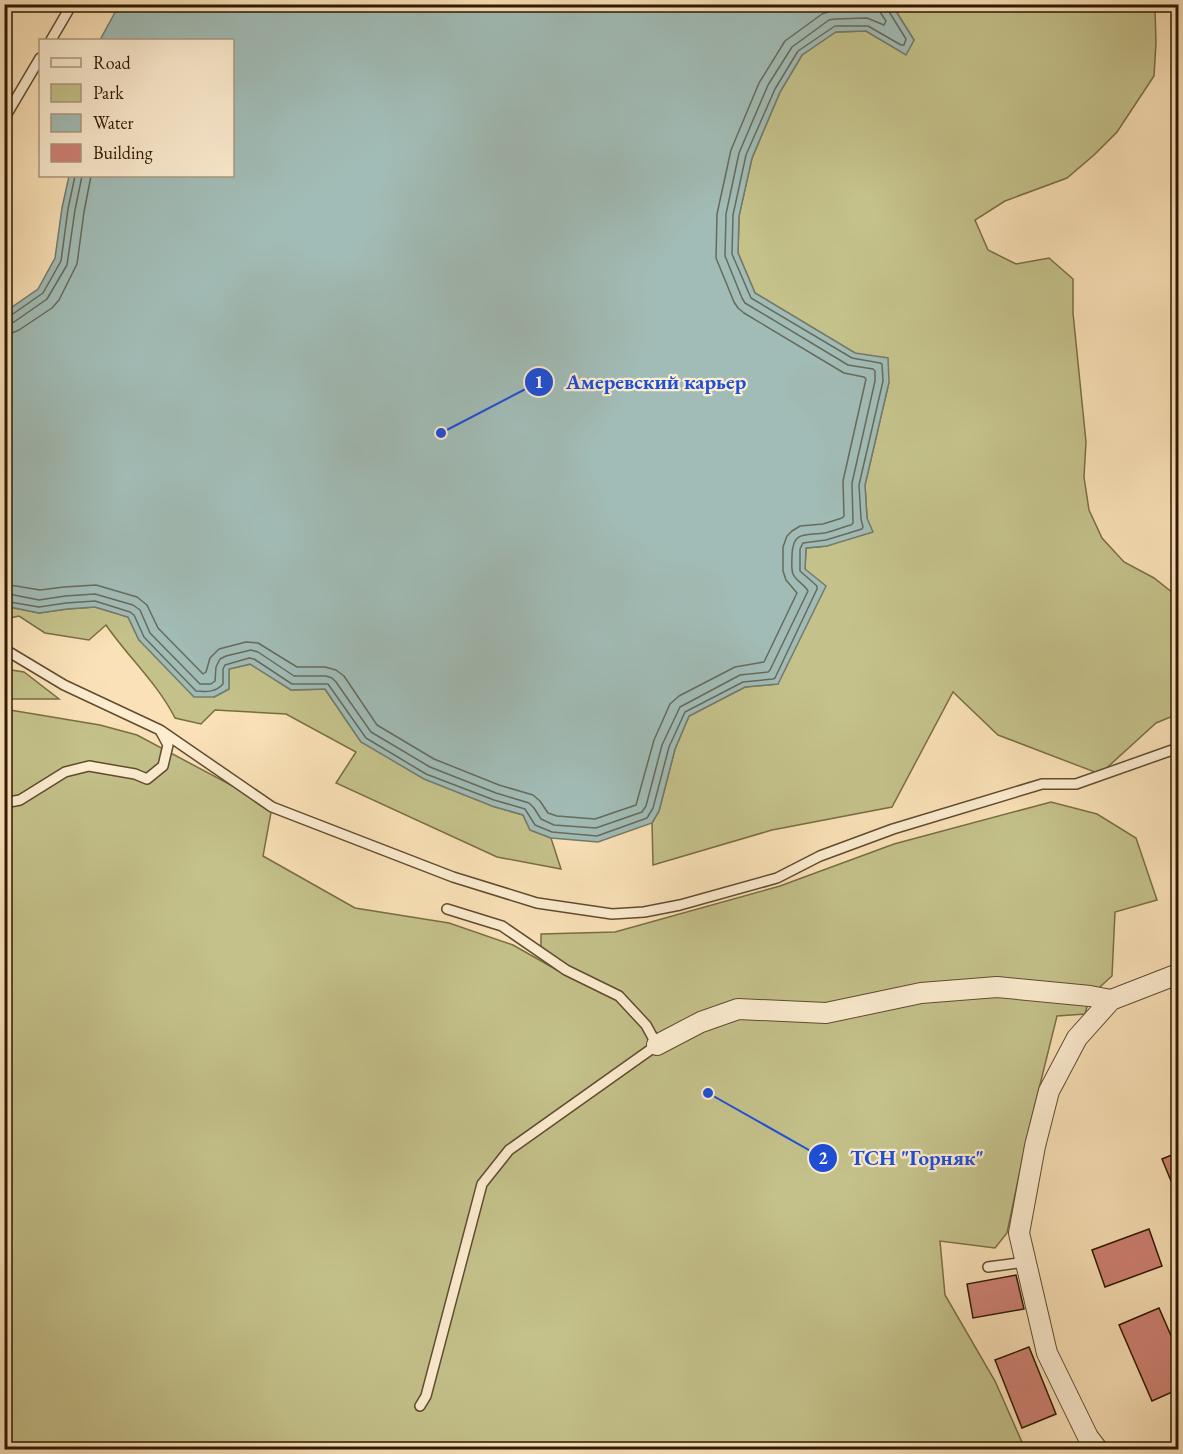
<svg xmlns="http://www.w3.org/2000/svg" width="1183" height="1454" viewBox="0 0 1183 1454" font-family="'EB Garamond',serif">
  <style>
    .green { fill: #c4c18a; stroke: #796d45; stroke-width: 1.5 }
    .water { fill: #a1bcb6; stroke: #737b6d; stroke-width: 1.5 }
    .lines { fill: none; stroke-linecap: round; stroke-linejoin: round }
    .shore { stroke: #686a5b; stroke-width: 1.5 }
    .stream { stroke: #737b6d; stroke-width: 4.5 }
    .building { fill: #cf8275; stroke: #2e1900; stroke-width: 1.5 }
    .service-casing { stroke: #614b2e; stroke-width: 12 }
    .minor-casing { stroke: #614b2e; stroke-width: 22 }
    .service { stroke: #fcecd0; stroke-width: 9 }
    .minor { stroke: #fcecd0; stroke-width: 20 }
    .leader { fill: none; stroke: #1d4ed8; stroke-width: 2 }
    .callout-dot { fill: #1d4ed8; stroke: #fcecd0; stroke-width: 2 }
    .mark-label { font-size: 18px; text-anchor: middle; font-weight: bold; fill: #fff }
    .callout-label { font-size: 21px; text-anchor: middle; font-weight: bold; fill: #1d4ed8; stroke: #fcecd0; stroke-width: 4.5; stroke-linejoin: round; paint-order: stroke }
  </style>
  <rect width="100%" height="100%" fill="#fae1b7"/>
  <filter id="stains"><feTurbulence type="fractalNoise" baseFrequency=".00333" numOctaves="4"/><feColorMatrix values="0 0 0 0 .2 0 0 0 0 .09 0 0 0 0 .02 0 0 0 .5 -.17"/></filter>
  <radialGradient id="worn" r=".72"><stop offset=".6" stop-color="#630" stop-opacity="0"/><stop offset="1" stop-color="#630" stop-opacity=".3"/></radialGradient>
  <g class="green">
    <polygon points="892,5 1158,5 1155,9 1156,43 1154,76 1117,132 1094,155 1067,178 1005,201 975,220 988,250 1016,264 1049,258 1073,279 1073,313 1086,442 1084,477 1089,510 1102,538 1124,562 1154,578 1178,597 1178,714 1156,723 1100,774 998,735 953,692 892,807 772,830 653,865 652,823 659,811 675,749 689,716 745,687 778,684 805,569 806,548 827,546 867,518 865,485 889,382 855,353 755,293 738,253 739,216 752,158 780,92 802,55 835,32 866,31 906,54 914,40"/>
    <path d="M4 606 39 613 67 609 95 607 128 617 139 640 214 697 229 689V669L251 664 291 690 325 689 361 742 492 806 523 815 530 830 551 838 561 869 497 857 336 783 356 752 286 714 215 710 201 724 175 718C158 684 128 657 106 625L89 640 45 633 19 616 5 619Z"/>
    <polygon points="5,669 24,672 59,699 5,699"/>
    <polygon points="10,710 100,725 137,735 272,807 263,856 355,908 449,923 513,945 557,970 541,951 541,934 615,932 780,886 894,844 1051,802 1097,814 1136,838 1157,900 1115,912 1112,976 1090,996 1085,1014 1057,1016 1027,1137 1007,1233 995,1248 940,1241 945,1295 995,1381 1025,1449 5,1449 4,711"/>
  </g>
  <polygon class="water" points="892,5 914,40 906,55 866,31 836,32 802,55 780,92 752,158 739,216 738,253 755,293 855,353 888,358 889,382 865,485 867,518 873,532 827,546 806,548 805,569 826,586 778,684 745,687 689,716 675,749 659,811 652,823 598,842 551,838 530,830 523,815 492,806 424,779 361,742 325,689 291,690 250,664 229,669 229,689 214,697 194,697 139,640 128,617 95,607 67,609 39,613 5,606 5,312 38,289 55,258 62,208 69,176 232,176 232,40 100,40 119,5"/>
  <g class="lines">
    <g class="shore">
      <polyline points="4,317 10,316 43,293 61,261 68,209 75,176"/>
      <polyline points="4,325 14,322 47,299 67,265 75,210 82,176"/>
      <polyline points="4,334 12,333 19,330 52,308 59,300 77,264 84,212 91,176"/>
      <polyline points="4,584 40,590 64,587 96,585 137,597 147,605 158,628 203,674 206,672 210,658 219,649 246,642 258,643 297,667 325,667 336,670 344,676 377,725 434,759 499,785 533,795 540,801 548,813 557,816 595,819 636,805 654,740 670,704 679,696 735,667 764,662 797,593 786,580 783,571 783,547 787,536 792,531 800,526 823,524 842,518 844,516 843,481 866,379 864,377 844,373 744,313 738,308 734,302 716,258 717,214 731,150 759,83 785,41 822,14 834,10 868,9 870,7 870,4"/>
      <path d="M4 593 39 600 65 596 95 594 133 605 140 610 150 633 200 684H211L215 681 216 667 220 659 226 656 251 650 258 652 294 676H326L332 678 336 682 371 732 430 767 496 793 529 803 534 808 541 819 554 825 596 828 642 812 646 806 662 745 680 707 740 675 768 672 770 670 808 591C804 584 796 581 793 574 791 568 792 561 792 555 793 530 806 536 825 533 834 531 843 527 851 525L853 523 852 483 875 381V371L873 369 848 365 745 303 742 298 725 256 726 214 739 153 768 85 792 47 829 20 835 19 867 18 884 25 886 21 880 12 879 4"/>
      <path d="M4 601 39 607 66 603 95 601 130 612 134 615 144 637 196 691C207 692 216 692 223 684V669L225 665 249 658 254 659 292 684H328L366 738 426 774 494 800 525 809 535 825 552 832 597 836 647 818 653 808 669 747 685 712 743 682 773 679 775 678 817 589V586L800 571V549L803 543 826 540 862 529 863 527 861 519 859 485 883 381 882 364 880 363 852 358 751 298 732 254 733 215 746 155 775 89 798 51 835 26H868L901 45H904L906 39 888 10 887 4"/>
    </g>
    <polyline class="stream" points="341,1449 341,1450"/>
  </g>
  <g class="building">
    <polygon points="1179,1152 1179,1198 1178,1198 1162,1159"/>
    <polygon points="1149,1229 1162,1266 1105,1287 1092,1250"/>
    <polygon points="1016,1275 1024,1309 973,1318 967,1284"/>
    <polygon points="1159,1308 1179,1354 1179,1389 1152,1401 1119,1325"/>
    <polygon points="1029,1347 1056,1414 1022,1428 995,1360"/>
  </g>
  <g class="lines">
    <defs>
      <g id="service">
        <polyline points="51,40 72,4"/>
        <polyline points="4,119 40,58"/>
        <polyline points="4,649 64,685 160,730 272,807 453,877 537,903 612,914 644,912 680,905 777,878 820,856 893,829 1042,784 1076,784 1178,748"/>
        <polyline points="4,803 20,800 65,772 89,766 135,774 147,779 163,766 168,745 161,732"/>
        <polyline points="988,1267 1026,1262"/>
        <polyline points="420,1406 426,1396 482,1184 509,1150 657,1045 646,1025 619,996 566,970 502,926 447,909"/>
      </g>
      <g id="minor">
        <polyline points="657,1045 701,1022 738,1009 826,1013 921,993 997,987 1090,996 1111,1000"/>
        <polyline points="1098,1450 1088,1437 1047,1353 1019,1233 1035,1146 1049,1091 1077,1038 1111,1000 1178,974"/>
      </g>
    </defs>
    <use href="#service" class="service-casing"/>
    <use href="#minor" class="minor-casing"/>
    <use href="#service" class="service"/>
    <use href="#minor" class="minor"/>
  </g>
  <path class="leader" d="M441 433L539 382M708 1093L823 1158"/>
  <g class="callout-dot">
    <circle cx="441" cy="433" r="6"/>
    <circle cx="708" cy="1093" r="6"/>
    <circle cx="539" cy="382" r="15"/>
    <circle cx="823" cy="1158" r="15"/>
  </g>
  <g class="mark-label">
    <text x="539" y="388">1</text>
    <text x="823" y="1164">2</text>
  </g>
  <g class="callout-label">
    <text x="656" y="389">Амеревский карьер</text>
    <text x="917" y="1165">ТСН "Горняк"</text>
  </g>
  <rect width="1183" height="1454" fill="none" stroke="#fae1b7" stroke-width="24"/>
  <rect x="6" y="6" width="1171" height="1442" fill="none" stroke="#2e1900" stroke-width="3"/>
  <rect x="12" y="12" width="1159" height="1430" fill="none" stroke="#2e1900" stroke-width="1.5"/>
  <rect x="39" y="39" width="195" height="138" fill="#fcecd0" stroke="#aa987d" stroke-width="1.5"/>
  <rect x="51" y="58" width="30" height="9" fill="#fcecd0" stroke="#aa987d" stroke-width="1.5"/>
  <text x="93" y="69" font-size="18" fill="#2e1900">Road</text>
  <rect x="51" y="84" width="30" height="18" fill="#c4c18a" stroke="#aa987d" stroke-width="1.5"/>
  <text x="93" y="99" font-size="18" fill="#2e1900">Park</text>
  <rect x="51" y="114" width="30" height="18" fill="#a1bcb6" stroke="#aa987d" stroke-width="1.5"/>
  <text x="93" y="129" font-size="18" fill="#2e1900">Water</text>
  <rect x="51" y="144" width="30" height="18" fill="#cf8275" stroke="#aa987d" stroke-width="1.5"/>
  <text x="93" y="159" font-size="18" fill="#2e1900">Building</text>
  <rect width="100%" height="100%" filter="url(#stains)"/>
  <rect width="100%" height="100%" fill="url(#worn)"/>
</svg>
